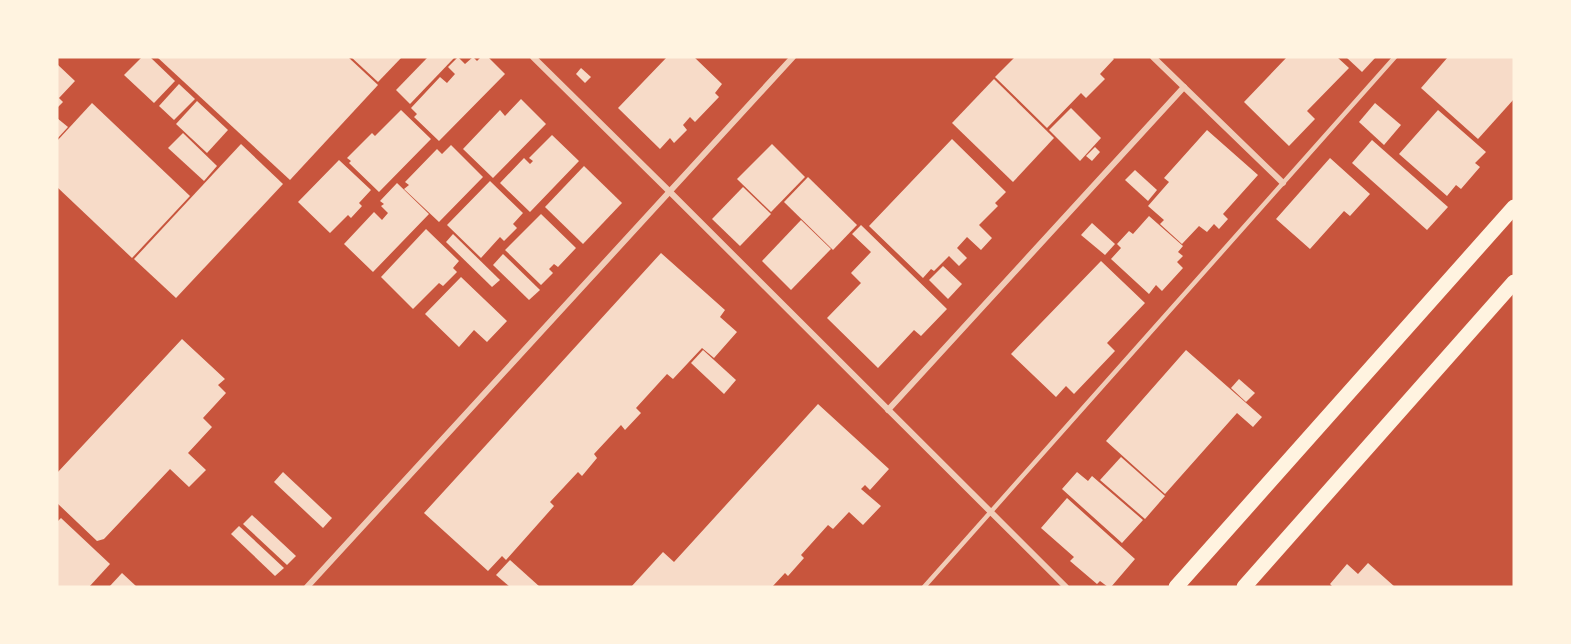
<svg xmlns="http://www.w3.org/2000/svg" width="1571" height="644" font-family="Karla,sans-serif">
<rect width="100%" height="100%" fill="#c8553d"/>
<g fill="#f7dbc8">
<path d="M142 57H150L175 81 154 103 124 75Z"/>
<path d="M157 57H348L378 85 290 180Z"/>
<path d="M351 57H402L378 82Z"/>
<path d="M428 57H455L410 104 396 90Z"/>
<path d="M458 57 465 64 473 57 477 61 481 57H488L505 74 439 141 414 117 417 114 411 108 440 77 447 83 455 74 448 67Z"/>
<path d="M667 57H694L722 84 715 93 719 97 695 122 690 117 683 125 687 130 674 143 670 138 660 149 618 108Z"/>
<path d="M1015 57H1112L1114 59 1100 74 1105 79 1086 98 1081 93 1047 128 995 77Z"/>
<path d="M1287 57H1337L1349 68 1307 111 1315 119 1289 146 1244 102Z"/>
<path d="M1346 57H1376L1362 72Z"/>
<path d="M1448 57H1514V99L1478 139 1421 88Z"/>
<path d="M57 64 75 81 59 98 63 102 57 108Z"/>
<path d="M581 68 591 77 585 83 576 74Z"/>
<path d="M994 79 1054 138 1013 182 952 123Z"/>
<path d="M179 84 195 99 174 120 159 106Z"/>
<path d="M521 99 546 124 493 178 463 149 500 110 505 116Z"/>
<path d="M197 101 228 130 207 153 176 124Z"/>
<path d="M92 103 190 196 132 258 57 187V141Z"/>
<path d="M1375 103 1401 125 1384 145 1359 122Z"/>
<path d="M1071 108 1101 138 1080 161 1049 130Z"/>
<path d="M401 110 431 139 379 192 349 163 351 161 347 158 372 133 375 136Z"/>
<path d="M1438 110 1486 152 1475 163 1480 167 1461 189 1456 185 1447 196 1399 154Z"/>
<path d="M57 118 68 127 57 139Z"/>
<path d="M1207 130 1258 175 1223 214 1228 219 1219 229 1214 224 1207 232 1199 226 1182 244 1160 224 1164 220 1148 206 1169 182 1164 178Z"/>
<path d="M183 133 217 166 204 181 168 148Z"/>
<path d="M552 135 579 161 530 212 500 183 524 158 530 164 533 161 529 158Z"/>
<path d="M952 139 1006 192 995 203 998 206 979 225 992 238 981 250 967 237 957 248 967 258 959 266 949 256 934 271 931 269 923 278 869 226Z"/>
<path d="M1372 140 1448 207 1427 230 1352 163Z"/>
<path d="M241 144 283 184 176 298 134 259Z"/>
<path d="M772 144 805 177 771 212 737 179Z"/>
<path d="M451 145 483 177 439 222 404 189 409 185 405 182 437 149 442 154Z"/>
<path d="M1095 147 1100 152 1092 161 1086 156Z"/>
<path d="M1330 158 1370 194 1350 216 1344 211 1310 249 1276 219Z"/>
<path d="M339 160 371 190 359 203 362 206 351 218 348 215 330 233 298 202Z"/>
<path d="M584 166 622 203 583 244 545 207Z"/>
<path d="M1135 170 1157 190 1148 201 1125 180Z"/>
<path d="M808 177 857 225 833 250 784 202Z"/>
<path d="M490 181 523 213 513 224 517 228 504 241 500 237 481 258 447 225Z"/>
<path d="M397 183 429 214 373 272 344 244 374 212 382 220 388 213 381 206 384 204 380 201Z"/>
<path d="M743 187 771 214 740 246 712 219Z"/>
<path d="M541 214 576 248 558 267 554 264 549 269 553 273 541 285 505 250Z"/>
<path d="M1149 216 1183 246 1178 252 1183 256 1177 262 1183 268 1162 291 1156 285 1149 294 1111 259 1121 248 1117 244 1129 231 1133 234Z"/>
<path d="M801 220 831 249 791 290 762 261Z"/>
<path d="M1092 223 1115 244 1105 255 1081 235Z"/>
<path d="M861 225 947 309 921 336 914 330 878 368 827 318 861 283 851 273 871 252 852 234Z"/>
<path d="M426 229 459 261 453 268 457 272 443 286 439 283 413 309 381 277Z"/>
<path d="M453 234 500 280 492 287 446 242Z"/>
<path d="M661 253 725 310 720 317 737 332 714 358 702 348 673 379 667 374 636 408 641 413 625 430 621 425 594 454 597 458 582 476 578 472 550 502 554 506 506 560 502 556 488 571 424 513Z"/>
<path d="M503 254 540 290 529 300 493 265Z"/>
<path d="M1101 261 1145 303 1107 343 1115 351 1074 394 1066 386 1056 397 1011 354Z"/>
<path d="M943 266 962 284 948 299 929 280Z"/>
<path d="M461 277 507 321 487 342 474 330 459 347 425 314Z"/>
<path d="M182 339 225 379 218 385 226 393 203 418 212 427 188 453 206 470 189 487 170 469 104 539 97 541 57 503V473Z"/>
<path d="M703 350 736 380 724 394 691 363Z"/>
<path d="M1186 350 1262 417 1253 427 1237 413 1165 494 1106 441Z"/>
<path d="M1239 379 1255 393 1246 402 1231 388Z"/>
<path d="M818 404 889 469 870 490 865 485 861 489 881 506 863 525 849 512 833 529 828 525 801 555 804 558 788 576 785 573 772 587H631L663 552 674 562Z"/>
<path d="M1121 457 1165 496 1145 519 1100 480Z"/>
<path d="M283 472 332 518 323 528 274 482Z"/>
<path d="M1077 472 1088 481 1092 476 1143 520 1122 543 1062 489Z"/>
<path d="M1067 498 1135 559 1111 587H1108L1100 581 1097 584 1070 561 1074 557 1041 528Z"/>
<path d="M252 515 296 556 287 565 243 524Z"/>
<path d="M61 518 110 564 89 587H57V522Z"/>
<path d="M239 526 284 568 275 576 231 534Z"/>
<path d="M510 560 540 587H510L496 575Z"/>
<path d="M1368 563 1395 587H1333L1330 584 1347 564 1358 574Z"/>
<path d="M122 573 137 587H109Z"/>
</g>
<g fill="none" stroke-linecap="round" stroke-linejoin="round">
<path stroke="#f1ccb7" stroke-width="4.5" d="M924 587 1395 57"/>
<g stroke="#f1ccb7" stroke-width="6">
<path d="M533 57 670 192 1066 587"/>
<path d="M1153 57 1283 183"/>
<path d="M888 410 1184 87"/>
<path d="M307 587 793 57"/>
</g>
<g stroke="#fff3e0" stroke-width="15">
<path d="M1176 587 1514 207"/>
<path d="M1244 587 1514 282"/>
</g>
</g>
<rect width="1571" height="644" fill="none" stroke="#fff3e0" stroke-width="117"/>
</svg>
